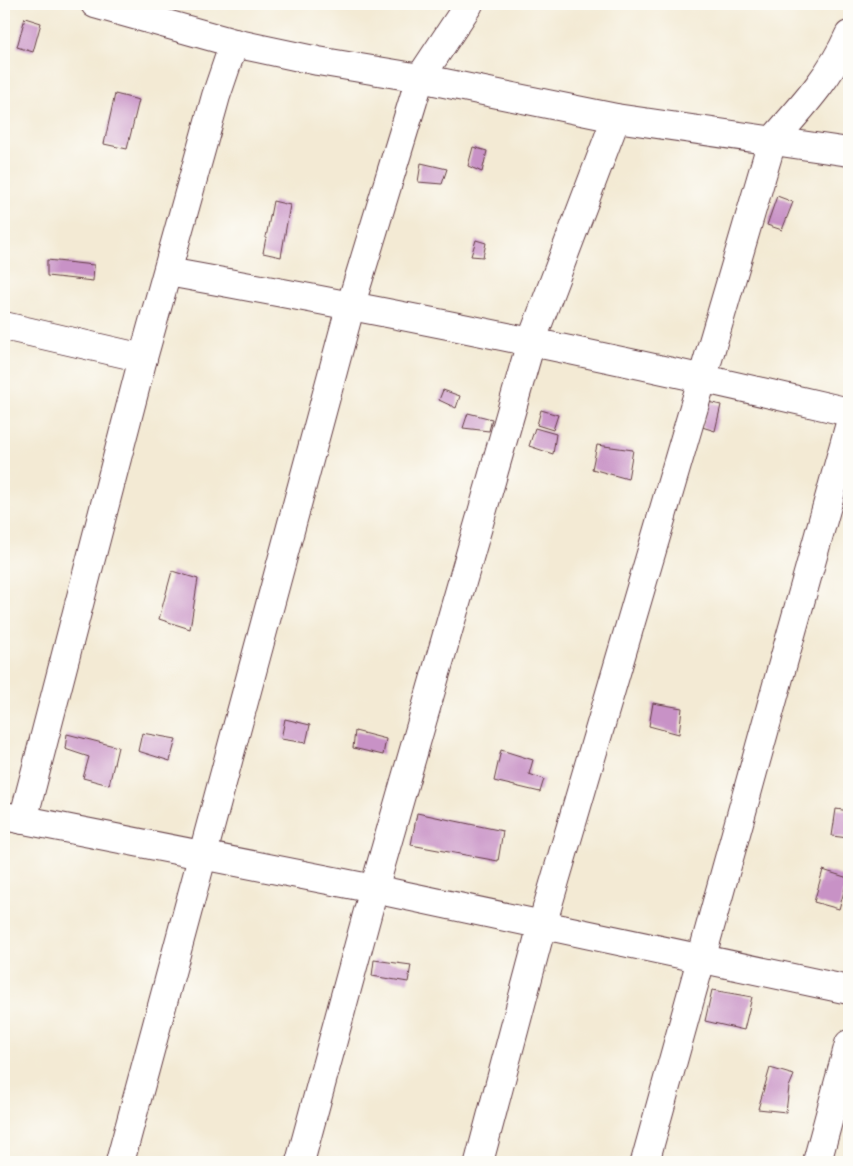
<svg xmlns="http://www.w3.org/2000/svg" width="853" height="1166" font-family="'Gentium Book Plus',serif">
<rect width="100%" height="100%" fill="#fdfcf7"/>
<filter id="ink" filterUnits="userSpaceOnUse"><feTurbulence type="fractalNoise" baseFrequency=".02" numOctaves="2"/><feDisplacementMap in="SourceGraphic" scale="10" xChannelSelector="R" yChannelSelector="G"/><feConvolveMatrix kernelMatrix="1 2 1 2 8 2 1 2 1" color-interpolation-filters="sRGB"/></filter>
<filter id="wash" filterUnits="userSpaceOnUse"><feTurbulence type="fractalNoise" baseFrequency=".0096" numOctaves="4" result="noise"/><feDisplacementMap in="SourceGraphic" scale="20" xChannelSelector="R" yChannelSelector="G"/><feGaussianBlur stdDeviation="1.12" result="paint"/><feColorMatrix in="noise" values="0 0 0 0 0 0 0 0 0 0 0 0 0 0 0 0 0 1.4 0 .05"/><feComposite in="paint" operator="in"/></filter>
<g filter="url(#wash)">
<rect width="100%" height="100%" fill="#f3ead4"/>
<g id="blocks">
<g fill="#c892c6">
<path d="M25 18 41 23 33 52 17 47Z"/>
<path d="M115 94 139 100 127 149 104 144Z"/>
<path d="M473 147 487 151 482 172 468 166Z"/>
<path d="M421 163 447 169 442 184 418 182Z"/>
<path d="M777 196 793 202 782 230 767 225Z"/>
<path d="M273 201 290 205 281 257 263 253Z"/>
<path d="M476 240 486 243 483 257 471 256Z"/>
<path d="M47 260 94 265 93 281 47 276Z"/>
<path d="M443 390 460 396 456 408 439 400Z"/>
<path d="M708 402 721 405 715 431 702 427Z"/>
<path d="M541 410 558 415 553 430 537 425Z"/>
<path d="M468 413 492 419 489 431 463 428Z"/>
<path d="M535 428 556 434 553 454 529 446Z"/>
<path d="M597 445 633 450 628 479 592 469Z"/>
<path d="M172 571 198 579 190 629 159 619Z"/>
<path d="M653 703 682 708 679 734 649 726Z"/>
<path d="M285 719 310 725 306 743 281 739Z"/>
<path d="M355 731 386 739 383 755 353 748Z"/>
<path d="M142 733 176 739 170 761 138 751Z"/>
<path d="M67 734 118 747 109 785 83 778 89 757 65 749Z"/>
<path d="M501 750 533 760 529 774 544 779 540 792 494 781Z"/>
<path d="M836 809 849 811 848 838 832 836Z"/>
<path d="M417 813 503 831 498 861 411 845Z"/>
<path d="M823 870 848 878 839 909 814 902Z"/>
<path d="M374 960 411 965 408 982 372 976Z"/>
<path d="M712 990 752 997 744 1030 705 1021Z"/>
<path d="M770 1068 794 1075 789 1087 786 1112 758 1109Z"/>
</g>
</g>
</g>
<g filter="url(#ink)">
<use href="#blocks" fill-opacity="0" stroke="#633d44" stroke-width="1"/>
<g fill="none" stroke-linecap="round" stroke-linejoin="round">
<g stroke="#633d44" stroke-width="30">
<g id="minor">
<path d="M95 4 234 43 318 61 420 78 616 118 849 152"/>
<path d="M168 272C396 313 623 359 849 412"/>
<path d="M4 326 143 358"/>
<path d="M4 816 374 889 849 990"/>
<path d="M23 820 143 358 216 96 234 43"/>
<path d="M120 1162 351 304 420 78 469 4"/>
<path d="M300 1162 374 889 531 342 616 118"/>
<path d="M479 1162 542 925 772 141C802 107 831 76 849 35"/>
<path d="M645 1162C711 917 781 672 849 427"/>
<path d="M817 1162 849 1044"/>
</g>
</g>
<use href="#minor" stroke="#fff" stroke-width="28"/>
</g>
</g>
<rect width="853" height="1166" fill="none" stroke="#fdfcf7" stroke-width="20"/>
</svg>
